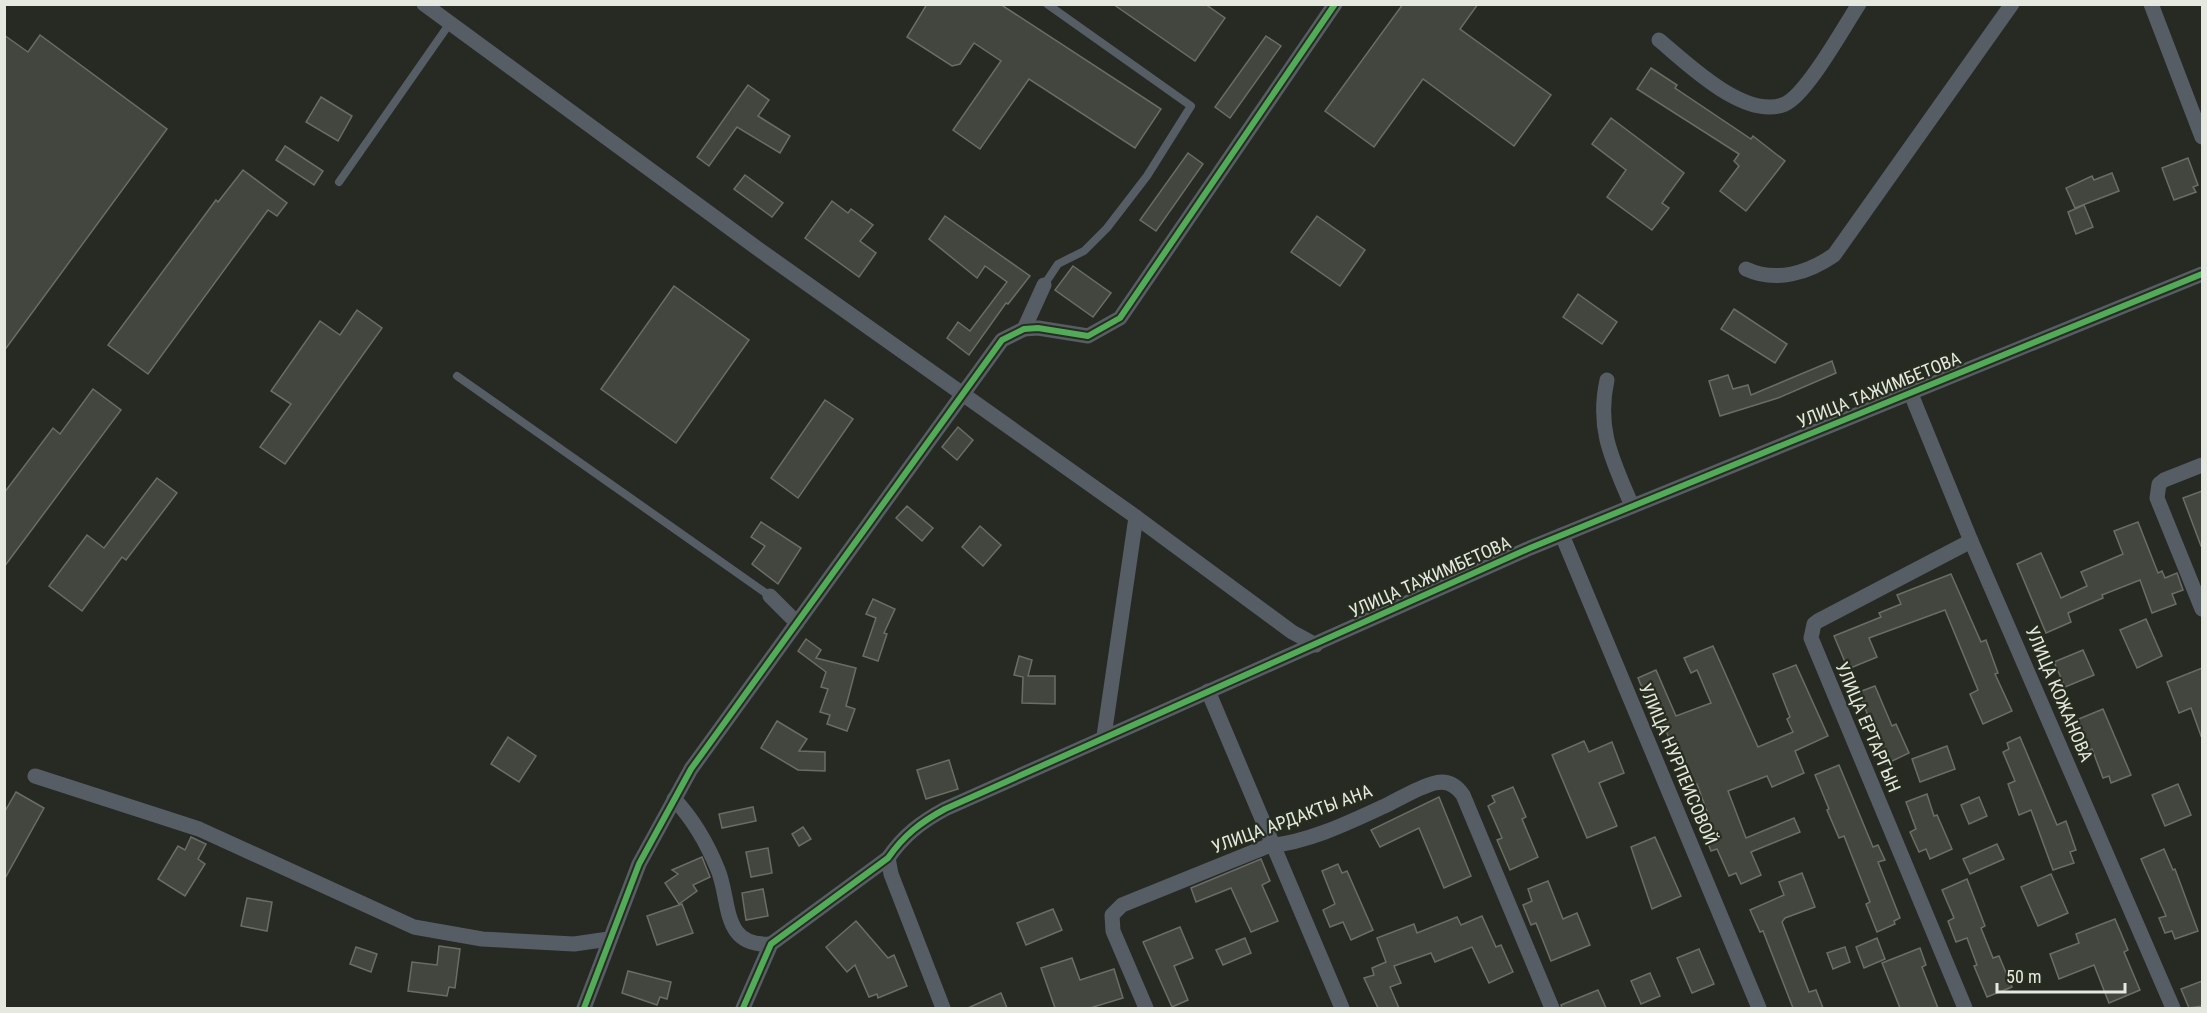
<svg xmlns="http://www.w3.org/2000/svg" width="2207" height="1013" font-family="'Roboto Condensed',sans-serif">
<rect width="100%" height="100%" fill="#262a22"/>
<g fill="#43463f" stroke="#6a6d66" stroke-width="1.5">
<path d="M927 4H1000L1161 109 1135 148 1029 79 980 149 953 130 1001 61 974 43 960 64 952 66 907 37Z"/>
<path d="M1113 4H1205L1225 18 1195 61Z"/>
<path d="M1403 4H1478L1460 29 1551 95 1514 146 1423 79 1374 147 1325 111Z"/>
<path d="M4 35 28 52 40 35 167 129 4 351Z"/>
<path d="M1266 36 1281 46 1230 118 1215 107Z"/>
<path d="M1651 68 1677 85 1675 88 1751 139 1753 136 1785 161 1746 211 1720 191 1739 166 1734 161 1739 154 1637 89Z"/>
<path d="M748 85 769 100 758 116 790 136 780 153 737 127 709 166 697 157Z"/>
<path d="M321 97 352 116 338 141 306 122Z"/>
<path d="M1611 118 1684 173 1662 203 1669 208 1652 230 1607 197 1626 170 1592 144Z"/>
<path d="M285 146 323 171 314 185 276 160Z"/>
<path d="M1188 153 1203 164 1156 231 1140 220Z"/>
<path d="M2188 158 2198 185 2193 187 2196 192 2174 200 2162 168Z"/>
<path d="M243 170 287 203 277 216 268 210 148 374 108 345 216 200 218 202Z"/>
<path d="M2112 173 2119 191 2075 208 2066 188 2092 176 2094 180Z"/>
<path d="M745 175 783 203 772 217 734 189Z"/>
<path d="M832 201 848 213 851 209 873 225 860 241 876 253 859 277 805 238Z"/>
<path d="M2084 205 2093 227 2076 234 2068 212Z"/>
<path d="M945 216 1030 276 1008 304 1006 303 969 355 947 338 958 322 970 331 1007 282 985 266 977 278 929 239Z"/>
<path d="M1317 216 1365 250 1340 286 1291 252Z"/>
<path d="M1073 266 1111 293 1093 317 1055 290Z"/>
<path d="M674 286 749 340 676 443 601 389Z"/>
<path d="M1578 294 1617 322 1602 344 1563 317Z"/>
<path d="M1734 309 1787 344 1775 363 1721 329Z"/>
<path d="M357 310 382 328 285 464 260 447 291 404 271 391 320 321 340 335Z"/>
<path d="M1832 361 1836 373 1778 398 1720 416 1709 381 1728 375 1733 389 1748 385 1751 395Z"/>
<path d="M93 389 121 410 4 567V493L53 428 60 434Z"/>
<path d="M825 400 853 419 798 498 771 478Z"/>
<path d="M958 427 973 440 957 460 942 447Z"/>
<path d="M157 478 177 493 126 560 122 557 82 611 49 586 87 535 104 548Z"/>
<path d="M2202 491V546H2201L2183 498Z"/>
<path d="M907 506 933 528 922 541 896 518Z"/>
<path d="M761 522 801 548 778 584 752 564 765 546 751 537Z"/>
<path d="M2138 522 2158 573 2162 571 2165 578 2177 573 2183 590 2172 594 2176 604 2152 613 2140 580 2102 595 2103 598 2068 613 2071 622 2046 633 2017 564 2041 553 2061 598 2087 586 2081 572 2123 554 2114 531Z"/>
<path d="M980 526 1001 545 983 566 962 547Z"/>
<path d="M1951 574 1981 642 1986 640 1998 673 1995 674 2012 711 1983 724 1970 694 1978 690 1945 610 1869 638 1877 657 1848 669 1834 636 1881 617 1879 613 1901 604 1897 595Z"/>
<path d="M873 599 895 609 884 633 887 634 878 661 863 656 876 618 866 614Z"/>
<path d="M2146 619 2162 656 2137 668 2120 630Z"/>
<path d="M806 639 821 650 816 658 856 668 846 706 855 709 847 731 827 724 830 715 820 712 828 689 821 687 826 672 798 651Z"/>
<path d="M1713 646 1758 747 1793 732 1787 719 1790 717 1773 674 1796 665 1828 736 1795 751 1804 773 1772 787 1767 776 1728 791 1746 838 1794 818 1800 832 1751 852 1761 875 1741 884 1736 873 1729 876 1717 849 1711 851 1698 818 1708 814 1697 784 1688 788 1655 702 1649 705 1638 678 1656 670 1676 716 1711 703 1697 670 1691 673 1684 658Z"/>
<path d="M2083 650 2094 675 2065 687 2054 662Z"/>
<path d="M1019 656 1032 660 1028 676H1055V704L1022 703 1023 677 1014 675Z"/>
<path d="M2202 668V735L2201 736 2191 708 2179 713 2167 682Z"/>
<path d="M1875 686 1892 726 1896 724 1909 753 1886 764 1859 692Z"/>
<path d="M2103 709 2131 775 2111 783 2109 776 2103 778 2092 749 2088 751 2074 721Z"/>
<path d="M777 721 807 739 799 751 825 752V771L798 770 761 748Z"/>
<path d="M508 737 536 756 519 782 491 764Z"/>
<path d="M2020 737 2057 825 2066 821 2076 850 2070 852 2074 863 2053 870 2031 810 2019 815 2008 784 2015 781 2003 752 2009 749 2007 743Z"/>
<path d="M1584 741 1589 752 1612 742 1624 773 1599 783 1617 826 1587 838 1552 755Z"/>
<path d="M1947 746 1955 769 1920 782 1912 759Z"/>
<path d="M949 760 958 789 926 799 917 770Z"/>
<path d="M1839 765 1873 847 1878 845 1885 860 1878 862 1900 918 1894 921 1895 924 1877 932 1866 904 1870 902 1844 836 1839 838 1827 810 1829 809 1815 775Z"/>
<path d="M2178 784 2191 815 2165 826 2152 795Z"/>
<path d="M1513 787 1526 817 1522 819 1538 857 1510 870 1497 840 1502 838 1488 806 1495 802 1492 796Z"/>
<path d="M16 792 44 808 4 880V813Z"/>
<path d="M1927 794 1934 816 1937 815 1952 849 1930 859 1926 849 1919 852 1910 832 1916 829 1906 802Z"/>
<path d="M1439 797 1471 876 1444 888 1419 828 1380 847 1371 830Z"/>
<path d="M1979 797 1987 816 1969 824 1961 805Z"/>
<path d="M753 807 756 821 722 828 719 814Z"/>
<path d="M803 827 811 839 799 846 792 834Z"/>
<path d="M191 837 206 844 198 859 205 864 185 896 158 879 178 846 185 850Z"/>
<path d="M1655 837 1681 896 1652 909 1631 847Z"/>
<path d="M1997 844 2004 859 1970 874 1963 859Z"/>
<path d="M768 848 772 873 751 877 746 852Z"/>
<path d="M2164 849 2173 870 2175 869 2198 931 2175 939 2172 931 2165 933 2159 918 2166 916 2141 859Z"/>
<path d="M702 857 710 877 693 885 697 891 679 904 665 883 678 874 672 870Z"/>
<path d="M1261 859 1270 881 1262 885 1278 921 1251 932 1231 888 1196 902 1191 888Z"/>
<path d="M1338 864 1342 873 1347 871 1373 930 1351 940 1343 922 1330 927 1323 910 1335 904 1322 871Z"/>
<path d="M1802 873 1815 907 1785 918 1782 922 1809 992 1816 990 1823 1008H1793L1763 931 1760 932 1750 910 1784 895 1779 882Z"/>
<path d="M2051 874 2068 913 2038 926 2021 887Z"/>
<path d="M1967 879 1985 926 1981 928 1993 958 1999 956 2012 987 1987 997 1974 966 1977 965 1967 938 1956 942 1948 921 1954 918 1942 890Z"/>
<path d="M1548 881 1563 919 1577 913 1590 945 1551 961 1536 923 1531 925 1523 905 1532 901 1528 889Z"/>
<path d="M763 889 768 916 746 920 742 893Z"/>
<path d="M247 898 272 902 267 931 241 926Z"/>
<path d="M682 904 693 933 657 945 647 916Z"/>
<path d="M1053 909 1062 930 1026 945 1017 923Z"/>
<path d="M1482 916 1496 947 1501 945 1513 972 1489 983 1472 947 1435 962 1431 953 1394 966 1401 983 1390 987 1399 1008H1378L1364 978 1374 975 1372 968 1386 962 1377 938 1414 924 1417 933 1457 917 1461 925Z"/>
<path d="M2115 919 2128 950 2124 952 2140 990 2109 1003 2094 965 2059 979 2050 954 2079 943 2076 934Z"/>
<path d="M856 921 888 958 894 955 907 986 878 998 877 994 869 997 855 965 847 972 826 947Z"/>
<path d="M1180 927 1193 958 1174 966 1188 1000 1172 1007 1143 942Z"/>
<path d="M1245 938 1251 953 1223 965 1216 950Z"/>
<path d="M1877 938 1885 959 1864 968 1856 947Z"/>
<path d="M439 946 460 949 455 988 449 987 447 996 408 991 412 962 437 965Z"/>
<path d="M356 947 377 954 371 972 350 964Z"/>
<path d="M1845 947 1850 962 1833 969 1827 953Z"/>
<path d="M1920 948 1926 965 1922 967 1938 1008H1900L1882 963Z"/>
<path d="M1699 949 1714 984 1692 993 1677 958Z"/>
<path d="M1072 958 1080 980 1114 969 1123 998 1090 1008H1055L1041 968Z"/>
<path d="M628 971 671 982 667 999 660 997 657 1005 622 993Z"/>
<path d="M1650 973 1660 996 1641 1004 1631 981Z"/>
<path d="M2202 981V1006L2189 1008 2181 989Z"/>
<path d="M1598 990 1606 1008H1562L1561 1005Z"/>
<path d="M1001 993 1007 1008H968Z"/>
</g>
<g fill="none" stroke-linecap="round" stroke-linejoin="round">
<g stroke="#565d65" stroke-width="8">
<path d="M339 182 450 23"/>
<path d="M1044 285 1058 264 1084 251 1107 228 1147 176 1191 106 1047 4"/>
<path d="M457 376 770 596"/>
</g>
<g stroke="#565d65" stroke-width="15">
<path d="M424 4 761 251 1136 517 1292 632 1316 645"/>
<path d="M2151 4 2202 137"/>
<path d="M1659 40C1687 63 1745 121 1785 104 1807 94 1844 27 1859 4"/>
<path d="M1746 269C1776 283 1808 273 1834 255L2012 4"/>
<path d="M1024 329 1044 285"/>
<path d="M1607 380C1596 430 1613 461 1632 506"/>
<path d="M1911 394 1971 541 2173 1008"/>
<path d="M2202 465 2164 480 2159 484 2157 498 2202 609"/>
<path d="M1562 535 1759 1008"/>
<path d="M770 596 797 623"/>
<path d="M1208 691 1342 1008"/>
<path d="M1104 736 1136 517"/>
<path d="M35 776 199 829 414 927 482 939 574 944 609 939"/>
<path d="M674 799C694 820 707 843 718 870 731 902 721 947 771 944"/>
<path d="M888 858 891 874 943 1008"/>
<path d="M584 1008 639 864 691 769 1002 340 1024 329 1038 328 1088 336 1120 318 1335 4"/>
<path d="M743 1008 771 944 888 858C904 835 921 822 945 809L1530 548 2202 274"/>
<path d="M1146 1008 1113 931 1112 915 1122 905 1268 846C1310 842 1350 822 1389 804 1403 797 1419 787 1435 783 1447 780 1456 785 1463 795L1552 1008"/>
<path d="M1965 1008 1811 638 1814 624 1818 621 1971 541"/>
</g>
<g stroke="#272d1f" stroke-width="10">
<g id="cycleway">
<path d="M584 1008 639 864 691 769 1002 340 1024 329 1038 328 1088 336 1120 318 1335 4"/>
<path d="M743 1008 771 944 888 858C904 835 921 822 945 809L1530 548 2202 274"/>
</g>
</g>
<use href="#cycleway" stroke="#51ab58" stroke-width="6"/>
</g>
<g text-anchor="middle" stroke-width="4.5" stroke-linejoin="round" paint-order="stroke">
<g font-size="18" fill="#e4e8df" stroke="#272d1f">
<text transform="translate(1879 390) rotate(-22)" y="6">УЛИЦА ТАЖИМБЕТОВА</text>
<text transform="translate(1430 577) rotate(-24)" y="6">УЛИЦА ТАЖИМБЕТОВА</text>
<text transform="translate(2059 694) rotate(67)" y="6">УЛИЦА КОЖАНОВА</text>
<text transform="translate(1868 727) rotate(67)" y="6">УЛИЦА ЕРТАРГЫН</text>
<text transform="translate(1678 764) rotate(67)" y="6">УЛИЦА НУРПЕИСОВОЙ</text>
<text transform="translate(1292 819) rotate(-20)" y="6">УЛИЦА АРДАКТЫ АНА</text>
</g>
</g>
<rect width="2207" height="1013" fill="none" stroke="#e4e8df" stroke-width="12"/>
<path d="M1997 983v9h128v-9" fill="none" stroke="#e4e8df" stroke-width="3"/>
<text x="2006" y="983" font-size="18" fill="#e4e8df" stroke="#272d1f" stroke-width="4.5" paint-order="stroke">50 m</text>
</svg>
